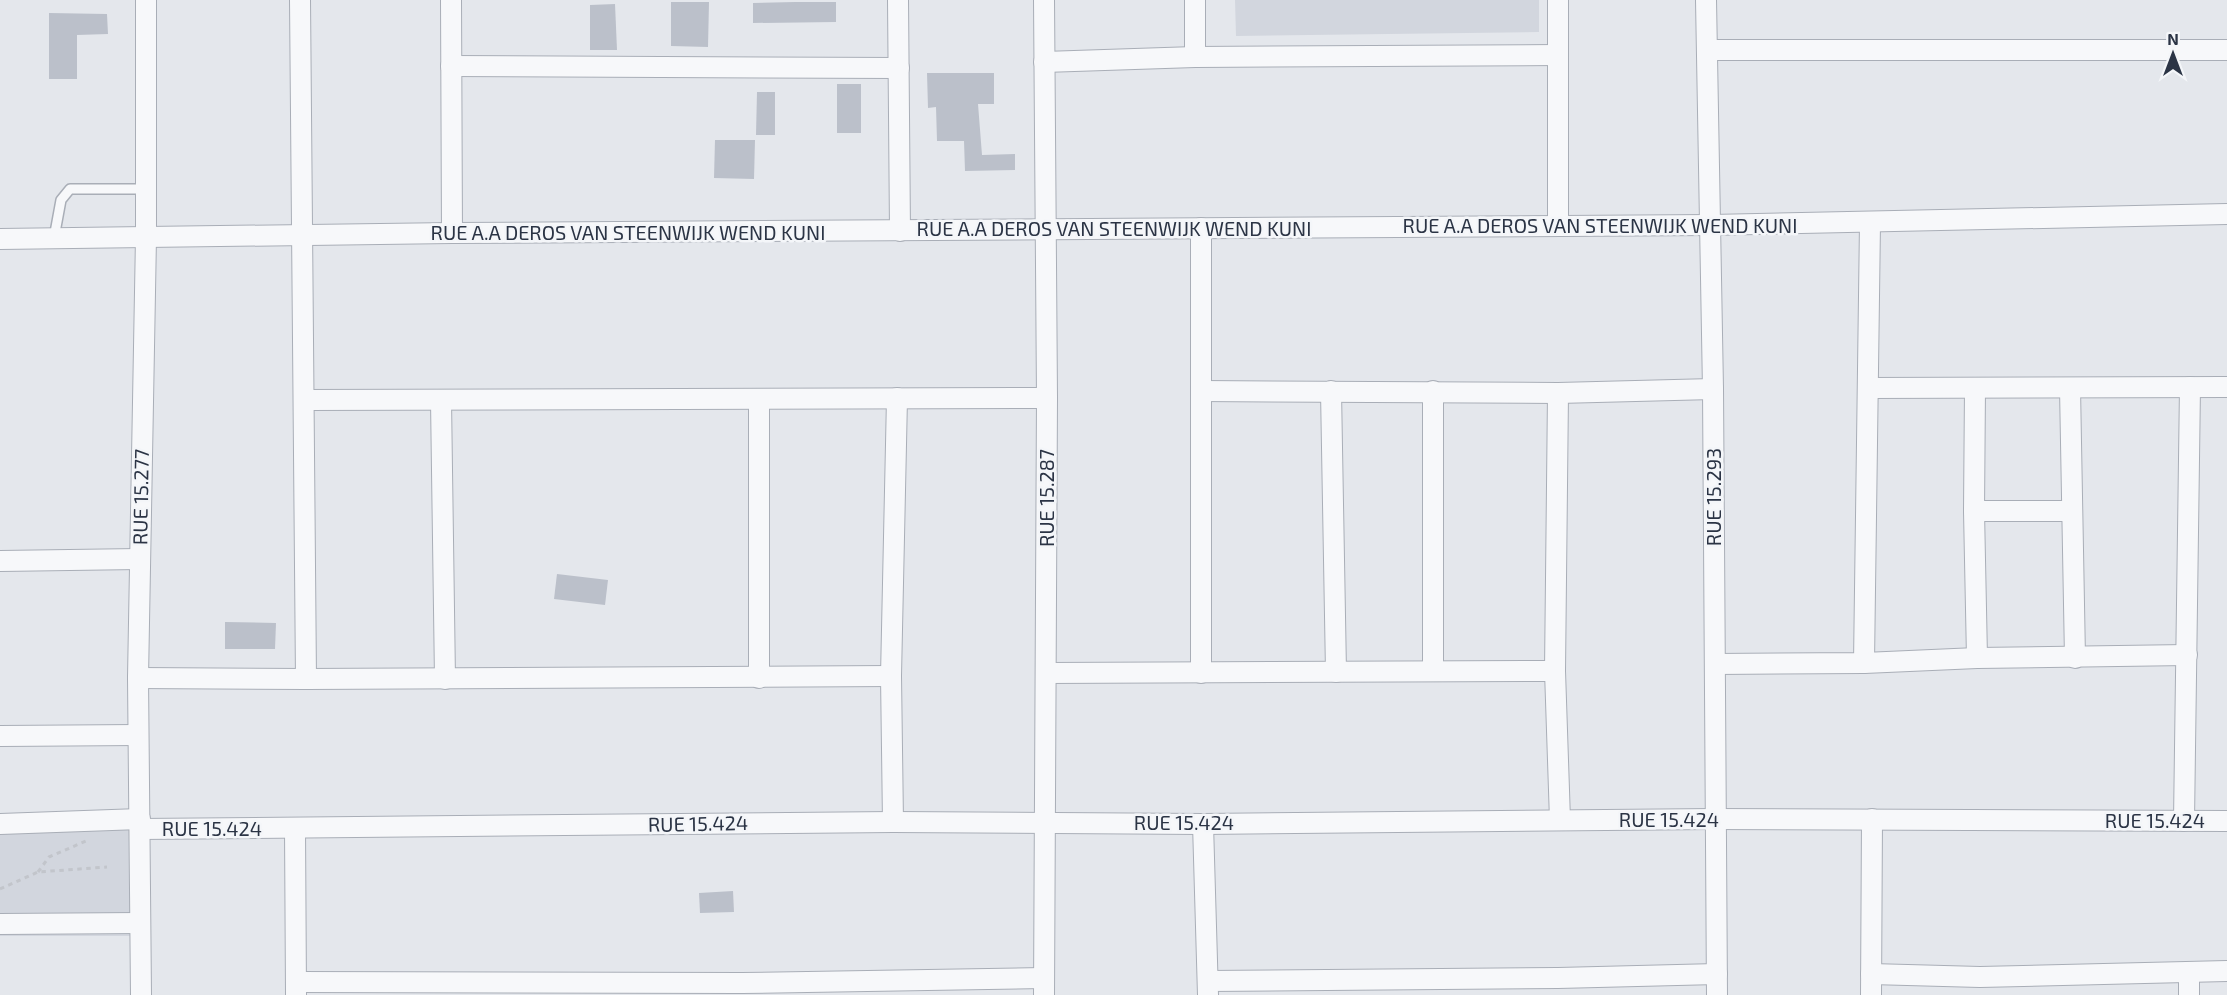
<svg xmlns="http://www.w3.org/2000/svg" width="2227" height="995" font-family="'Exo 2',sans-serif">
<rect width="100%" height="100%" fill="#e4e7ec"/>
<g fill="#d2d6de">
<path d="M1235 0H1539V32L1236 36Z"/>
<path d="M130 829 131 936H0V831Z"/>
</g>
<g fill="#bbc0ca">
<path d="M671 2H709L708 47 671 46Z"/>
<path d="M795 2H836V22L753 23V3Z"/>
<path d="M615 4 617 50H590V5Z"/>
<path d="M49 13 107 14 108 34 77 35V79H49Z"/>
<path d="M927 73H994V104H978L982 155 1015 154V170L965 171 964 141H937L936 107 928 108Z"/>
<rect x="837" y="84" width="24" height="49"/>
<path d="M757 92H775V135H756Z"/>
<path d="M715 140H755L754 179 714 178Z"/>
<path d="M557 574 608 580 605 605 554 599Z"/>
<path d="M225 622 276 623 275 649H225Z"/>
<path d="M733 891 734 912 700 913 699 893Z"/>
</g>
<g fill="none" stroke-linecap="round" stroke-linejoin="round">
<g stroke="#a9aeb7" stroke-width="12">
<path id="service" d="M54 238 61 200 70 189H146"/>
</g>
<g stroke="#a9aeb7" stroke-width="22">
<g id="minor">
<path d="M300 0 306 679"/>
<path d="M451 0 452 233"/>
<path d="M898 0 900 231"/>
<path d="M1195 0V57"/>
<path d="M1558 0V226"/>
<path d="M1706 0 1713 389 1717 995"/>
<path d="M1708 50H2227"/>
<path d="M1044 62 1195 57 1558 55"/>
<path d="M451 66 899 68"/>
<path d="M1201 228V673"/>
<path d="M0 239 452 233 1711 225 2227 214"/>
<path d="M1868 388 2227 387"/>
<path d="M2070 388 2075 658"/>
<path d="M1975 389 1974 511 1977 658"/>
<path d="M1201 391 1558 393 1713 389"/>
<path d="M1331 391 1336 672"/>
<path d="M1433 391V670"/>
<path d="M1558 393 1555 671 1560 820"/>
<path d="M759 399V678"/>
<path d="M304 400 1047 398"/>
<path d="M441 400 445 679"/>
<path d="M1974 511H2072"/>
<path d="M0 561 139 559"/>
<path d="M1864 663 1870 223"/>
<path d="M1715 664 1864 663 1977 658 2187 655"/>
<path d="M1047 673 1555 671"/>
<path d="M138 678 306 679 891 676"/>
<path d="M0 736 138 735"/>
<path d="M2184 821 2190 387"/>
<path d="M893 822 891 676 897 398"/>
<path d="M0 824 140 819"/>
<path d="M1203 824 1208 995"/>
<path d="M140 829 893 822 1203 824 1714 819 2227 821"/>
<path d="M295 829 296 994"/>
<path d="M0 924 140 923"/>
<path d="M1871 974 1980 977 2227 971"/>
<path d="M1208 981 1558 978 1717 974"/>
<path d="M296 982 742 983 1043 978"/>
<path d="M141 995 138 678 146 237V0"/>
<path d="M1044 995 1047 398 1044 0"/>
<path d="M1871 995 1872 819"/>
<path d="M2189 995V972"/>
</g>
</g>
<g stroke="#c2c5cb" stroke-width="3" stroke-dasharray="4.5 4.5" stroke-linecap="butt">
<path d="M38 872 49 857 86 841"/>
<path d="M0 889 38 872 107 867"/>
</g>
<use href="#service" stroke="#f7f8fa" stroke-width="9"/>
<use href="#minor" stroke="#f7f8fa" stroke-width="20"/>
</g>
<g text-anchor="middle" stroke-width="5" stroke-linejoin="round" paint-order="stroke">
<g font-size="20" fill="#2b3445" stroke="#f4f6f9">
<text x="1600" y="233">RUE A.A DEROS VAN STEENWIJK WEND KUNI</text>
<text x="1114" y="236">RUE A.A DEROS VAN STEENWIJK WEND KUNI</text>
<text x="628" y="240">RUE A.A DEROS VAN STEENWIJK WEND KUNI</text>
<text transform="translate(141 497) rotate(-89)" y="7">RUE 15.277</text>
<text transform="translate(1714 497) rotate(-90)" y="7">RUE 15.293</text>
<text transform="translate(1047 498) rotate(-90)" y="7">RUE 15.287</text>
<text x="1669" y="827">RUE 15.424</text>
<text x="2155" y="828">RUE 15.424</text>
<text x="1184" y="830">RUE 15.424</text>
<text transform="translate(698 824) rotate(-1)" y="7">RUE 15.424</text>
<text x="212" y="836">RUE 15.424</text>
</g>
</g>
<g transform="translate(2173 54)" stroke="#f4f6f9" stroke-width="4.5" paint-order="stroke">
<path d="M0-4.5L10 22L0 15L-10 22Z" fill="#2b3445"/>
<text y="-9" font-size="16" font-weight="bold" text-anchor="middle" fill="#2b3445">N</text>
</g>
</svg>
